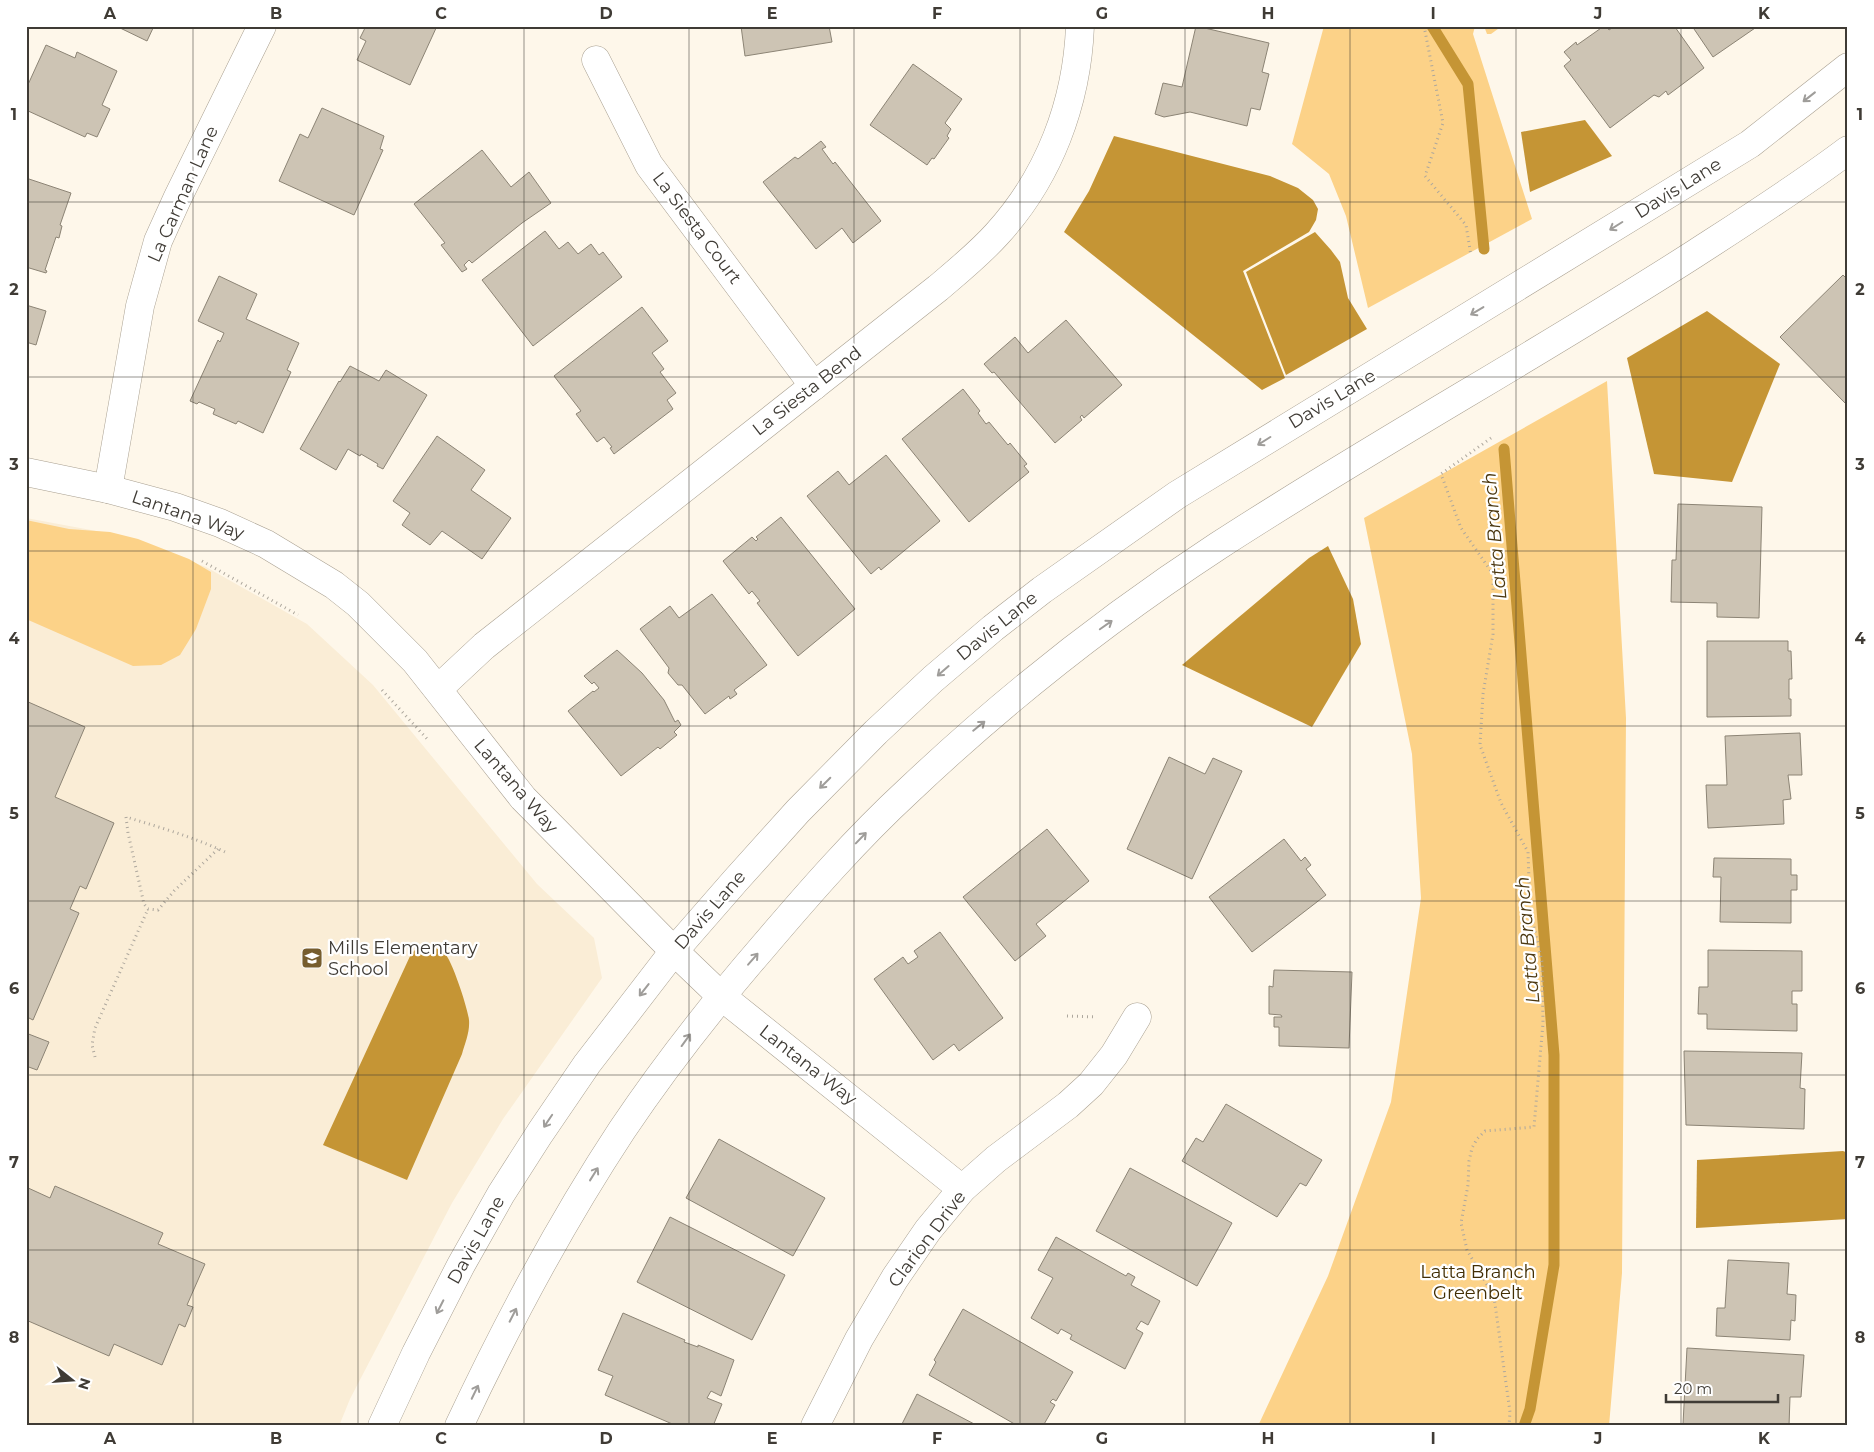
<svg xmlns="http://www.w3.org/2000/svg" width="1874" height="1452" font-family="Montserrat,sans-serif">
<rect width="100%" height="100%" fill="#fef7ea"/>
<path fill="#faedd6" d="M26 518 118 535 206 567 307 624 373 685 537 884 594 938 602 978 503 1119 452 1203 350 1399 339 1426H26Z"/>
<g fill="#fcd288">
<path d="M1324 26H1475L1473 34 1532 219 1368 308 1346 216 1329 174 1292 144Z"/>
<path d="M1484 26H1502L1491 34H1487Z"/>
<path d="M1607 381 1626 718 1622 1273 1609 1426H1258L1328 1276 1391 1102 1421 898 1412 754 1364 518Z"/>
<path d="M26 520 69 529 110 532 138 539 189 559 211 572V589L196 629 180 655 161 665 133 666 26 619Z"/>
</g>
<g fill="#c59535">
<path d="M1585 120 1612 156 1530 192 1521 132Z"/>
<path d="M1114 136 1270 176 1298 188 1313 200 1318 209 1316 220 1309 232 1243 271 1285 378 1262 390 1064 232 1089 191Z"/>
<path d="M1315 232 1331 250 1340 262 1348 298 1367 329 1286 375 1246 272Z"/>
<path d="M1707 311 1780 364 1732 482 1654 474 1627 358Z"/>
<path d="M1328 546 1353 599 1361 644 1312 727 1182 665 1309 558Z"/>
<path d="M423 946C431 946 438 948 445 954 452 960 468 1009 469 1020 470 1032 465 1043 462 1054L407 1180 323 1145 411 954 416 949Z"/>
<path d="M1843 1151 1848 1153V1219L1696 1228 1697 1160Z"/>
</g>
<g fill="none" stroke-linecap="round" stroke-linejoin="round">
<g stroke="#c59535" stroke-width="11">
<path d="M1432 26 1468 84 1484 249"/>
<path d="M1504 449 1554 1055V1265L1530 1409 1524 1426"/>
</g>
</g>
<g fill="#cdc4b4" stroke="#8c8475">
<path d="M116 26H154L147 41Z"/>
<path d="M366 26H437L410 85 357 60 366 41 360 38Z"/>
<path d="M741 26H829L832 42 745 56Z"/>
<path d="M1196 26 1269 43 1262 72 1269 74 1260 110 1251 108 1247 126 1190 112 1164 117 1155 114 1163 83 1182 87Z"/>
<path d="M1604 26H1606L1609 30 1615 26H1671L1673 29 1675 27 1704 68 1668 95 1666 91 1659 97 1654 95 1610 128 1564 66 1571 60 1564 52 1576 42 1577 45Z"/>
<path d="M1692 26H1758L1713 57Z"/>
<path d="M46 45 75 58 77 52 117 71 102 105 110 109 97 137 87 133 85 137 26 110V89Z"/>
<path d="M913 64 962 99 945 123 951 129 947 136 949 138 934 159 932 158 927 165 870 125Z"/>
<path d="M322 108 384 136 380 149 383 150 354 215 279 181 300 134 308 138Z"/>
<path d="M821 141 826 147 822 149 833 164 835 162 881 221 853 243 842 228 816 249 763 182 795 157 798 159Z"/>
<path d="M482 150 511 187 529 172 551 203 522 223 472 263 469 260 464 265 467 269 462 272 441 245 445 243 414 204Z"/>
<path d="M26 178 71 193 60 225 62 226 59 238 56 237 45 270 47 271 46 273 26 267Z"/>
<path d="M545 231 559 249 568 242 578 254 591 244 599 255 603 252 622 277 533 346 482 280Z"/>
<path d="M1843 275 1848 280V406L1780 337Z"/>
<path d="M219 276 257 294 246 319 299 343 287 370 291 372 263 433 238 421 236 424 213 414 215 409 199 402 197 404 190 401 218 340 220 342 224 333 198 321Z"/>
<path d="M26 305 46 311 36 345 26 342Z"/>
<path d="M642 307 668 341 652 353 664 369 660 372 676 393 667 400 673 409 614 454 610 448 612 447 604 437 597 442 576 414 581 411 554 376Z"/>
<path d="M1066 320 1122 385 1084 418 1082 415 1080 417 1082 420 1055 443 994 372 992 373 984 364 1015 337 1028 353Z"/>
<path d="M350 366 379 381 386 370 427 395 383 469 377 466 378 464 361 454 360 456 348 449 336 470 300 449 339 381 340 382Z"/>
<path d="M963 389 980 411 978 413 986 424 989 422 1008 445 1010 443 1027 464 1024 466 1029 472 969 522 902 439Z"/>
<path d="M437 436 485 470 471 490 511 518 482 559 442 531 430 545 402 525 410 513 393 501Z"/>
<path d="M886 455 940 521 881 570 879 567 871 574 807 496 838 471 849 485Z"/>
<path d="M1678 504 1762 507 1759 618 1717 617V603L1671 602 1672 560H1676Z"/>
<path d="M781 517 855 609 798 656 757 603 760 601 752 591 749 594 723 561 752 537 756 541 758 539 756 537Z"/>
<path d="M712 594 767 665 734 690 737 694 733 697 730 699 729 696 705 714 682 685H678L668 673 669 668 640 629 670 606 679 618Z"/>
<path d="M1707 641H1788V651H1791L1792 679H1789V699H1791V716L1707 717Z"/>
<path d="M617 650 642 673 664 700 675 722 678 720 681 725 674 732 677 735 660 749 658 747 621 776 568 711 593 691 594 692 599 688 594 682 592 684 584 676Z"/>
<path d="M26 701 85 727 55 797 114 823 86 889 80 886 70 909 79 913 33 1020 27 1017 26 1019Z"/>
<path d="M1800 733 1802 775H1788L1791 799 1783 800 1784 824 1708 828 1706 785H1727L1725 736Z"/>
<path d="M1169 757 1205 774 1213 758 1242 771 1192 879 1127 849Z"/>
<path d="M1047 829 1089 881 1036 924 1046 936 1015 961 963 897Z"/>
<path d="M1284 839 1301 861 1305 857 1311 865 1306 869 1326 895 1252 952 1209 897Z"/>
<path d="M1714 858 1791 859V875H1797V890H1791V923L1720 922 1721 877H1713Z"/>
<path d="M940 932 1003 1018 959 1051 954 1044 933 1060 874 979 903 957 908 964 918 957 914 951Z"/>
<path d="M1708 950 1802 951V991H1792V1004H1797V1031L1707 1029V1014H1698L1699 987H1708Z"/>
<path d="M1274 970 1352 972 1349 1048 1279 1046V1027H1274V1017H1282L1281 1015 1269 1014V986L1273 987Z"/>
<path d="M26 1033 49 1042 37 1070 26 1066Z"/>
<path d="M1684 1051 1802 1053 1800 1088 1805 1089 1804 1129 1686 1125Z"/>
<path d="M1226 1104 1322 1160 1306 1186 1300 1183 1277 1217 1182 1161 1196 1138 1203 1142Z"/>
<path d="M719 1139 825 1198 793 1256 686 1198Z"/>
<path d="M1130 1168 1232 1223 1197 1286 1096 1231Z"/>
<path d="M55 1186 163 1233 158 1244 205 1264 187 1305 193 1307 185 1327 179 1324 162 1365 114 1344 109 1356 26 1320V1187L50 1198Z"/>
<path d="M670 1217 785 1275 752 1340 637 1282Z"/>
<path d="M1056 1237 1126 1276 1128 1273 1135 1277 1131 1285 1160 1301 1148 1325 1141 1321 1136 1329 1143 1333 1125 1369 1070 1339 1072 1335 1061 1329 1058 1334 1031 1318 1053 1278 1038 1270Z"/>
<path d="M1728 1260 1789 1263 1787 1294 1796 1295 1795 1321 1791 1320 1790 1340 1716 1336 1717 1308H1725Z"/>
<path d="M963 1309 1073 1372 1056 1401 1053 1399 1050 1402 1055 1405 1043 1426H1018L929 1375 936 1362 934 1360Z"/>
<path d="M623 1313 685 1340 684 1342 698 1347V1345L734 1360 721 1396 711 1391 707 1398 722 1404 713 1426H677L605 1395 613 1376 598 1370Z"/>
<path d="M1687 1348 1804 1355 1801 1397H1790L1789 1426H1712L1683 1424Z"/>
<path d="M917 1394 978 1426H906L902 1424Z"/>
</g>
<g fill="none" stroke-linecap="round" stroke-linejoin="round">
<g stroke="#a9a091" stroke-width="29">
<g id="minor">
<path d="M596 60 649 165 814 386"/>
<path d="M26 472 108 489 175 507 220 523 266 544 334 585 358 604 415 661 523 798 674 951 721 996 962 1189"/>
<path d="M108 489 140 306 158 241 177 199 262 26"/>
<path d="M438 689 484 646 938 288C958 271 979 254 997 234 1049 177 1077 103 1080 26"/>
<path d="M815 1426 859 1339 895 1278 928 1230 962 1189 996 1159 1068 1105 1091 1084 1114 1055 1137 1017"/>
</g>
</g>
<g stroke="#a9a091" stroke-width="29">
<g id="tertiary">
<path d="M382 1426 416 1353 461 1265 501 1194 540 1133 587 1064 674 951 735 881 798 811 876 732 933 679 993 628 1042 590 1177 495 1750 144 1848 67"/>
<path d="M459 1426C507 1324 560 1224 622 1130 665 1066 713 1005 763 947 809 893 856 839 908 791 1003 701 1108 618 1218 546 1375 444 1539 354 1696 253 1747 220 1799 187 1848 150"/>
</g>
</g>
<g stroke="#ada79d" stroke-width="3" stroke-dasharray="1 4" stroke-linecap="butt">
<path d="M1424 26 1443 123 1425 176 1466 225 1471 256"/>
<path d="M1491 438 1441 474 1461 528 1493 574V634L1483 694 1480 745 1501 803 1528 852 1530 909 1542 962 1543 1023 1534 1127 1485 1131 1477 1139 1472 1148 1469 1161 1468 1185 1461 1223 1467 1250 1494 1297 1510 1412 1509 1426"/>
<path d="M202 561 298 615"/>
<path d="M382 690 429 741"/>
<path d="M218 849 174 891 158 910 148 909 144 904 128 833 126 817C159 827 193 837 225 852"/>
<path d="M1067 1016 1097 1017"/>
<path d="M95 1057 92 1045 95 1028 148 909"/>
</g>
<use href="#minor" stroke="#fff" stroke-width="28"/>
<use href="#tertiary" stroke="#fff" stroke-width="28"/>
</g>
<defs><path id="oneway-shaft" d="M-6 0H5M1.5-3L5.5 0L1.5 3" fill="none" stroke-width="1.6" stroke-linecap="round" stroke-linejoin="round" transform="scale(1.25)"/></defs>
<g stroke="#9f9d9a">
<use href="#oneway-shaft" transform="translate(1809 97) rotate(142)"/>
<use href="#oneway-shaft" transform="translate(1616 226) rotate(148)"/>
<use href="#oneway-shaft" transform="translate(1477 311) rotate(149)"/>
<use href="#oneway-shaft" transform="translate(1264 441) rotate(148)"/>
<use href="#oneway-shaft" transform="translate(1106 625) rotate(-35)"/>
<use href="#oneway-shaft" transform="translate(943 671) rotate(139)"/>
<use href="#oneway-shaft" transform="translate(979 726) rotate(-39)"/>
<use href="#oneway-shaft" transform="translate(825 783) rotate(135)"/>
<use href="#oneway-shaft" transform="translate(861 838) rotate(-46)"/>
<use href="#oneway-shaft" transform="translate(753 959) rotate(-49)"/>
<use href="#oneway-shaft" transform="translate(644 990) rotate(128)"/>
<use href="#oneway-shaft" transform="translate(686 1040) rotate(-54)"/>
<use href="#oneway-shaft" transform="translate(548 1121) rotate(124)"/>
<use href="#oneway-shaft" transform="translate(594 1174) rotate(-58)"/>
<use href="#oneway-shaft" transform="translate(440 1307) rotate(117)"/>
<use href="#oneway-shaft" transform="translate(513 1315) rotate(-63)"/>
<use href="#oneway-shaft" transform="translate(475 1392) rotate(-64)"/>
</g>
<path fill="none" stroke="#3f3b35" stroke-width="1" stroke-opacity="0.55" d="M193 26V1426M358 26V1426M524 26V1426M689 26V1426M854 26V1426M1020 26V1426M1185 26V1426M1350 26V1426M1516 26V1426M1681 26V1426M26 202H1848M26 377H1848M26 551H1848M26 726H1848M26 901H1848M26 1075H1848M26 1250H1848"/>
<defs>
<g id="school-square" transform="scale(1.125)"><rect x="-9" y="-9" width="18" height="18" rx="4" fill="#765d2e" stroke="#fff"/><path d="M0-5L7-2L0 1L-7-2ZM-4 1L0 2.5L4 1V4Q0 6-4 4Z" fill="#fff"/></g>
</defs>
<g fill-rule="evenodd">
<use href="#school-square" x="312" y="958"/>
</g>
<g text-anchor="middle" stroke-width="4.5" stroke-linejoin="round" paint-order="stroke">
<g font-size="18" fill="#3f3b35" stroke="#fff">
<text transform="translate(1678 188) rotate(-32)" y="6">Davis Lane</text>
<text transform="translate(183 194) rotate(-66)" y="6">La Carman Lane</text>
<text transform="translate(697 228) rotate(53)" y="6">La Siesta Court</text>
<text transform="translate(807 391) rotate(-38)" y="6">La Siesta Bend</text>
<text transform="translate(1332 399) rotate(-31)" y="6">Davis Lane</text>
<text transform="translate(188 515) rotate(19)" y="6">Lantana Way</text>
<text transform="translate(997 626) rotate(-39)" y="6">Davis Lane</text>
<text transform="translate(516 786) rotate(49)" y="6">Lantana Way</text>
<text transform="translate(710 910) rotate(-49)" y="6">Davis Lane</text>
<text transform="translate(808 1065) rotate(38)" y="6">Lantana Way</text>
<text transform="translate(927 1239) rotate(-53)" y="6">Clarion Drive</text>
<text transform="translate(476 1240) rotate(-61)" y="6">Davis Lane</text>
</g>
<g font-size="18" fill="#3f3b35" stroke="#fff" text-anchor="start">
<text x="328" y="954">Mills Elementary<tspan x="328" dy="21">School</tspan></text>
</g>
<g font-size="18" fill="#422e04" stroke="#fff">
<text x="1478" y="1278">Latta Branch<tspan x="1478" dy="21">Greenbelt</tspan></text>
</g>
<g font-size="19" font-style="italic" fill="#4c3810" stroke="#fff">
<text transform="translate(1494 536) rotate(-95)" y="7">Latta Branch</text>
<text transform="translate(1527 940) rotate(-95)" y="7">Latta Branch</text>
</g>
</g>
<rect width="1874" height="1452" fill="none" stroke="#ffffff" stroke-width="55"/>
<g transform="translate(72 1380) rotate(107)" stroke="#ffffff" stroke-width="4" paint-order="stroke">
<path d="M0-4L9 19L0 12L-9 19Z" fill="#3f3b35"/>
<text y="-8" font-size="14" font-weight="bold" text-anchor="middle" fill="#3f3b35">N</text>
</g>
<path d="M1666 1394v8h112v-8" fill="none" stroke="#3f3b35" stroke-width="2.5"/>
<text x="1674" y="1394" font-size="15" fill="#3f3b35" stroke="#ffffff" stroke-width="4" paint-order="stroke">20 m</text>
<rect x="28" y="28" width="1818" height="1396" fill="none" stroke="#3f3b35" stroke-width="2"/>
<g font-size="16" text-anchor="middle" font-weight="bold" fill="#3f3b35">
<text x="110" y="19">A</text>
<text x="276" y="19">B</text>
<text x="441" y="19">C</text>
<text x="606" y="19">D</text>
<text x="772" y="19">E</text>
<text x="937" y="19">F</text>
<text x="1102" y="19">G</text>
<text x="1268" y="19">H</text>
<text x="1433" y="19">I</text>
<text x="1598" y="19">J</text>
<text x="1764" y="19">K</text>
<text x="14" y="120">1</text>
<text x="1860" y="120">1</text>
<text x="14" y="295">2</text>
<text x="1860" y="295">2</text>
<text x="14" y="470">3</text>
<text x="1860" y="470">3</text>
<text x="14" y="644">4</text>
<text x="1860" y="644">4</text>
<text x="14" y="819">5</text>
<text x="1860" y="819">5</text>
<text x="14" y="994">6</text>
<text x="1860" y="994">6</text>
<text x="14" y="1168">7</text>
<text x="1860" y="1168">7</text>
<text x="14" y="1343">8</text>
<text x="1860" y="1343">8</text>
<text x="110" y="1444">A</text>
<text x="276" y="1444">B</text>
<text x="441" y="1444">C</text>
<text x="606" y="1444">D</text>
<text x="772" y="1444">E</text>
<text x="937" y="1444">F</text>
<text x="1102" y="1444">G</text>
<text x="1268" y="1444">H</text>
<text x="1433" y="1444">I</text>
<text x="1598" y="1444">J</text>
<text x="1764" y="1444">K</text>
</g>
</svg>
